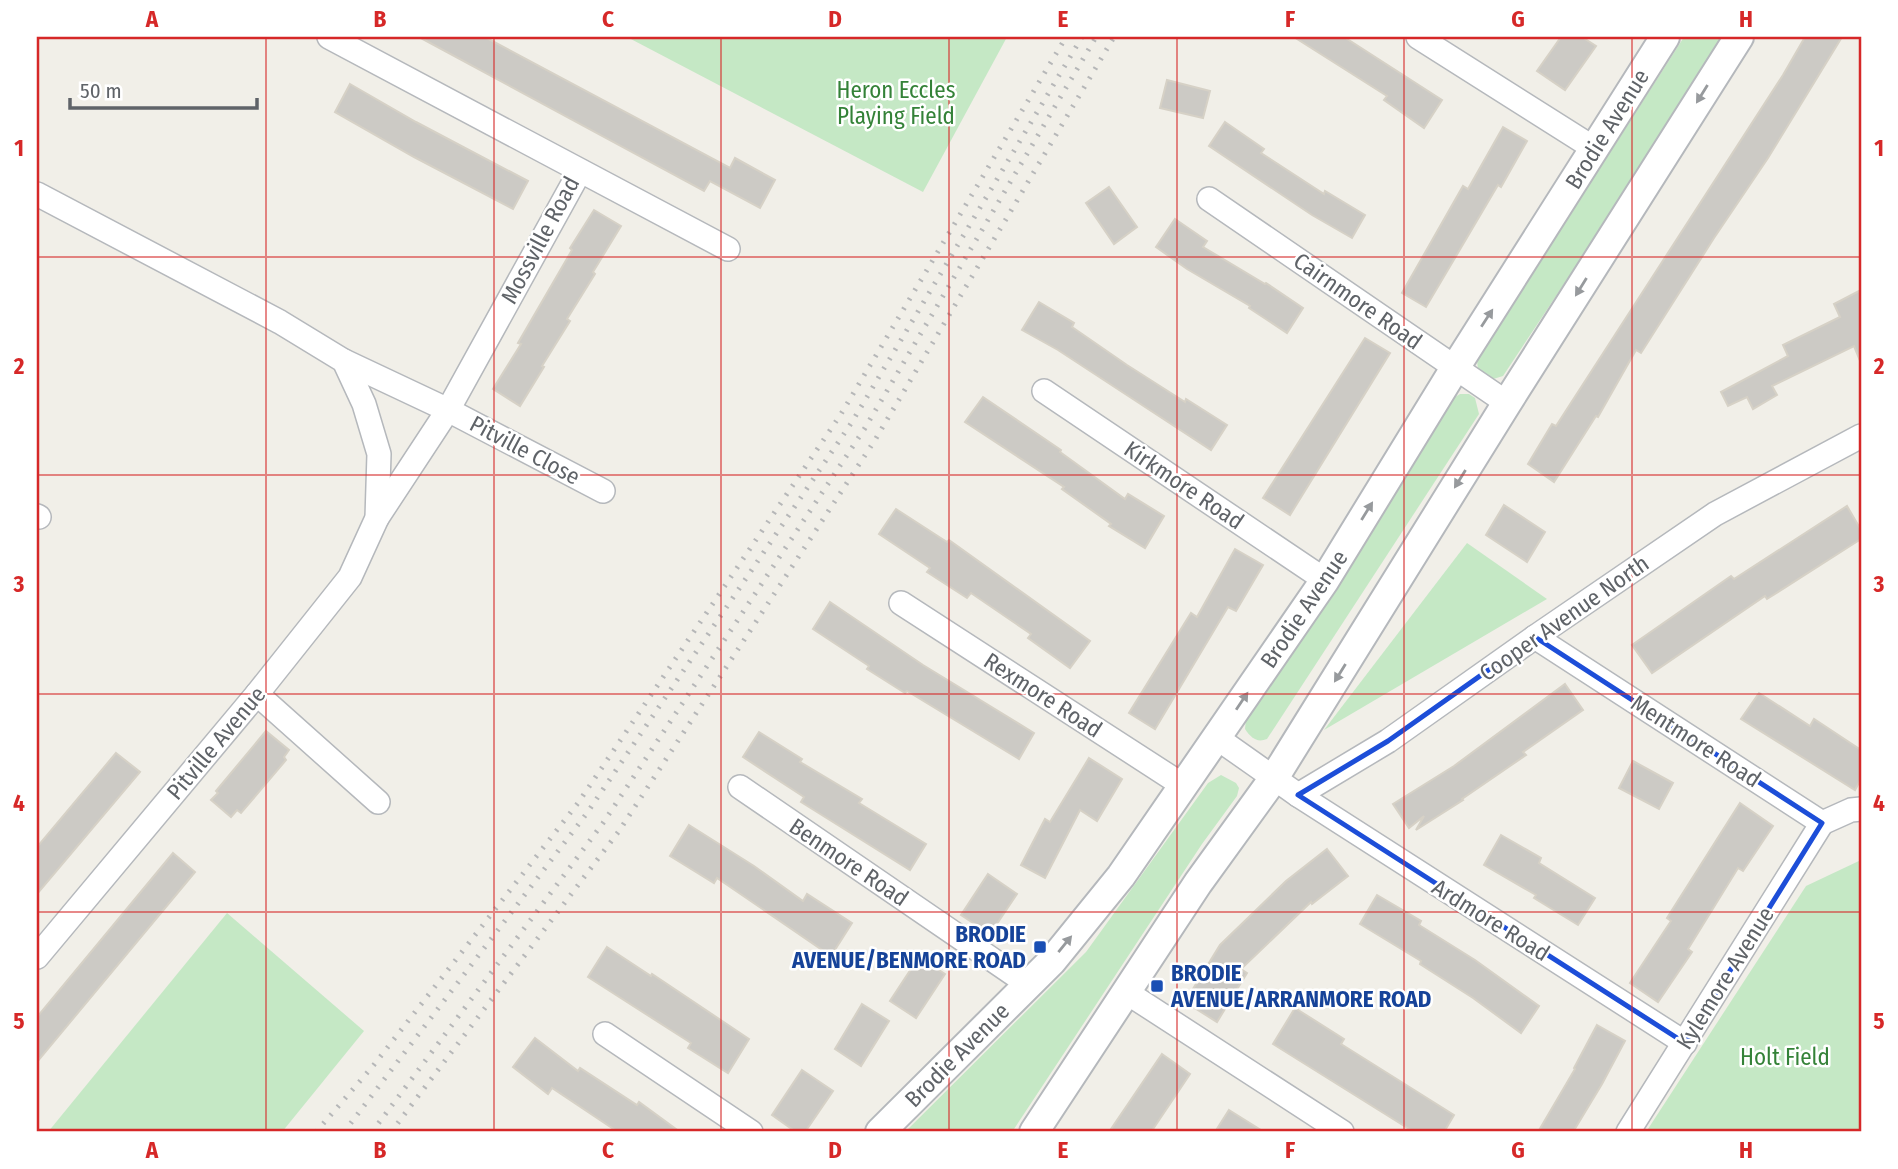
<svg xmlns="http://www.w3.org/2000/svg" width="1898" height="1169" font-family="'Fira Sans Condensed',sans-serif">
<rect width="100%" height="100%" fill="#f1efe8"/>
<g fill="#c5e8c5">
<path d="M627 37H1007L923 192Z"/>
<path d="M1684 37H1728L1503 376 1490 380 1478 370 1477 360Z"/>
<path d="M1460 394H1469L1475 398 1479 414 1267 739C1257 743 1251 738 1245 729L1246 719 1452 399Z"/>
<path d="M1467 543 1547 599 1324 730Z"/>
<path d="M1221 775 1236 783 1239 788 1237 796 1202 844 1012 1132H905L1086 952 1208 783Z"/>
<path d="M1861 860V1132H1646L1806 886Z"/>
<path d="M227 913 364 1031 282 1132H48Z"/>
</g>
<g fill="#cccac5" stroke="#d6d1c6" stroke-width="2">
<path d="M419 37H485L730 168 735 158 775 180 760 208 710 181 704 191Z"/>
<path d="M1294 37H1344L1442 100 1424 128 1384 100 1387 96Z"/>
<path d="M1561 37H1582L1596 46 1565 90 1537 71Z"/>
<path d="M1805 37H1842L1768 158 1714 238 1641 353 1636 350 1598 417 1596 416 1554 482 1528 464 1552 424 1556 426 1783 75Z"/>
<path d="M1167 80 1210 91 1203 118 1160 108Z"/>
<path d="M350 84 416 122 528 181 513 209 414 157 335 112Z"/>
<path d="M1225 122 1264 149 1261 153 1324 194 1325 191 1365 215 1352 238 1312 215 1209 146Z"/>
<path d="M1503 127 1527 141 1501 187 1498 185 1426 307 1402 293 1463 186 1468 189Z"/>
<path d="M1109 187 1137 227 1114 244 1086 203Z"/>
<path d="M594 210 621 226 593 272 595 274 567 319 570 321 542 366 544 367 520 406 493 389 521 344 518 343 572 250 570 248Z"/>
<path d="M1175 219 1207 241 1203 247 1265 284 1266 283 1303 308 1287 333 1249 308 1250 306 1187 269 1156 247Z"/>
<path d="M1861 290V363L1854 346 1772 386 1777 395 1753 409 1747 397 1728 406 1721 392 1788 356 1783 345 1840 317 1834 304Z"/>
<path d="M1039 302 1074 323 1072 327 1127 365 1185 402 1186 399 1227 425 1211 450 1058 350 1022 330Z"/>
<path d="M1365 338 1390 353 1290 515 1263 498Z"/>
<path d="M983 397 1061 450 1060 452 1125 499 1128 494 1164 516 1145 548 1109 526 1111 524 1062 489 1064 487 965 422Z"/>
<path d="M1504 505 1545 532 1527 562 1486 535Z"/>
<path d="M1847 506 1861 530V539L1767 599 1765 596 1652 673 1632 645 1731 576 1734 579Z"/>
<path d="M896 509 947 542 949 540 1090 641 1070 668 1028 638 1031 634 971 593 967 598 927 572 930 568 879 534Z"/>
<path d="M1235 549 1263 565 1236 611 1228 607 1155 729 1129 713 1191 613 1197 617Z"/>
<path d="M830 602 923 665 1034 733 1019 759 907 691 905 693 867 669 869 666 813 629Z"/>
<path d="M1565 684 1583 710 1523 752 1526 755 1462 799 1463 800 1416 830 1424 816 1409 828 1393 804 1454 766Z"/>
<path d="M1759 693 1810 726 1814 719 1861 750V779L1855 790 1741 719Z"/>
<path d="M266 731 289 750 284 757 286 760 241 813 237 810 231 817 211 800 218 793 216 791Z"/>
<path d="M759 732 802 759 800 762 862 799 859 803 926 844 910 870 801 802 804 797 743 757Z"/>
<path d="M116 753 140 772 37 894V847Z"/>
<path d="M1089 758 1122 779 1097 821 1080 810 1045 878 1021 865 1045 819 1050 822Z"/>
<path d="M1633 761 1673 783 1659 809 1619 788Z"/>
<path d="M1740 803 1773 826 1743 871 1738 868 1688 949 1692 952 1658 1002 1630 983 1671 921 1667 918Z"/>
<path d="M689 825 754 866 803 901 807 894 852 923 831 956 717 878 714 883 670 856Z"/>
<path d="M1501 835 1541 858 1539 863 1595 898 1578 925 1534 898 1536 895 1484 865Z"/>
<path d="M1327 849 1348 876 1312 904 1311 902 1241 969 1247 973 1217 1022 1185 1002 1220 945 1286 881Z"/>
<path d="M173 853 195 872 37 1062V1017Z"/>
<path d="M988 874 1017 894 990 934 961 915Z"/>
<path d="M1377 895 1421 921 1419 925 1475 960 1539 1006 1521 1033 1473 998 1420 964 1421 961 1360 924Z"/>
<path d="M607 947 651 976 652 974 749 1039 728 1073 688 1048 691 1043 588 977Z"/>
<path d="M919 957 945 974 916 1018 890 1001Z"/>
<path d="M862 1004 889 1021 861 1066 835 1049Z"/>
<path d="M1295 1008 1344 1039 1341 1044 1454 1115 1444 1132H1414L1273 1044Z"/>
<path d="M1597 1025 1625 1041 1602 1084 1573 1132H1538L1575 1069 1574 1068Z"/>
<path d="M535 1038 578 1071 580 1068 637 1105 639 1102 680 1132H618L552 1088 548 1094 513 1067Z"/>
<path d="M1162 1054 1190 1074 1151 1132H1109Z"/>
<path d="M802 1070 833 1091 805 1132H796L772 1115Z"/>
<path d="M1229 1110 1264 1132H1215Z"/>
</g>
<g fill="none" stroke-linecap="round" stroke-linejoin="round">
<g stroke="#b5b8bc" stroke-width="26">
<g id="minor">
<path d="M329 37 728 249"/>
<path d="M1418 37 1595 149"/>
<path d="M580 171 448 410 603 491"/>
<path d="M37 194 280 322 344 361 364 404 379 454 377 518 350 577 257 694 37 957"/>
<path d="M1209 199 1507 403"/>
<path d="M344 361 448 410 377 518"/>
<path d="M1044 391 1325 580"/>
<path d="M37 516 39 517"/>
<path d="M901 603 1184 786"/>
<path d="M1535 637 1822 823 1851 810 1861 809"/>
<path d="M257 694 378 802"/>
<path d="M1217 738 1298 795 1388 741 1535 637 1715 514 1861 436"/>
<path d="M740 787 1028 984"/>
<path d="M1298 795 1685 1043"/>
<path d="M1126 992 1342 1132"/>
<path d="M605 1034 751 1132"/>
<path d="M1628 1132 1822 823"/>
</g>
</g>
<g stroke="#b5b8bc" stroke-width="32">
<g id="tertiary">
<path d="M880 1132 1052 961 1121 876 1325 580 1455 368 1665 37"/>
<path d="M1034 1132 1198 883 1274 778 1507 403 1739 37"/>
</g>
</g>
<use href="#minor" stroke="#fff" stroke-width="23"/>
<use href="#tertiary" stroke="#fff" stroke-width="28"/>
<g stroke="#b6b7b8" stroke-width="5" stroke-dasharray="2 9" stroke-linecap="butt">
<path d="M316 1132 373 1066 578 803 841 414 1066 37"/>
<path d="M344 1132 587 813 852 422 1082 37"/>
<path d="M372 1132 603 823 865 428 1096 37"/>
<path d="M391 1132 619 831 875 440 1114 37"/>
</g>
</g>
<defs><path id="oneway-solid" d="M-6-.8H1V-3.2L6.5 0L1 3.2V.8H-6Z" transform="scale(1.75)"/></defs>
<g fill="#979a9d">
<use href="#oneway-solid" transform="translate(1702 94) rotate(122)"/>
<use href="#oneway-solid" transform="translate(1581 287) rotate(122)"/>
<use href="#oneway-solid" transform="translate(1487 318) rotate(-57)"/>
<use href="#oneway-solid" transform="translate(1460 479) rotate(122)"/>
<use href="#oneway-solid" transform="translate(1367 511) rotate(-58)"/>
<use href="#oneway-solid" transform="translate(1340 673) rotate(122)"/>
<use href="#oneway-solid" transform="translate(1242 701) rotate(-56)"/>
<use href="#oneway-solid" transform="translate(1065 944) rotate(-51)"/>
</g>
<path fill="none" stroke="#1d4ed8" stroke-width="5" stroke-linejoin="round" d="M1535 637 1822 823 1685 1043 1298 795 1388 741Z"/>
<path fill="none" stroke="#d62828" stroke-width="2" stroke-opacity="0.55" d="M266 37V1132M494 37V1132M721 37V1132M949 37V1132M1177 37V1132M1404 37V1132M1632 37V1132M37 257H1861M37 475H1861M37 694H1861M37 912H1861"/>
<g fill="#1a4fb4" stroke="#fff" stroke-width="2.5">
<rect x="1033" y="940" width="14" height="14" rx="3.5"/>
<rect x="1150" y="979" width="14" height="14" rx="3.5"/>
</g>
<g text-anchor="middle" stroke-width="5" stroke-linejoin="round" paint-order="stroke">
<g font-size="23" fill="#348238" stroke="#fff">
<text x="896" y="98">Heron Eccles<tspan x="896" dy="26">Playing Field</tspan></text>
<text x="1785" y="1065">Holt Field</text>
</g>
<g font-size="23" fill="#5f6368" stroke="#fff">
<text transform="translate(1607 129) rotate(-58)" y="8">Brodie Avenue</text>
<text transform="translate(540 240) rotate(-62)" y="8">Mossville Road</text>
<text transform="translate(1358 301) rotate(35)" y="8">Cairnmore Road</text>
<text transform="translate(525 450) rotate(28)" y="8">Pitville Close</text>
<text transform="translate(1184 485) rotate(34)" y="8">Kirkmore Road</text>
<text transform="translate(1304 609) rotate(-56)" y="8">Brodie Avenue</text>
<text transform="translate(1564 618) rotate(-35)" y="8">Cooper Avenue North</text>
<text transform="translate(1043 695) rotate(33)" y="8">Rexmore Road</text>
<text transform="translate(1696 741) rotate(33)" y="8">Mentmore Road</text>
<text transform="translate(216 743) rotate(-50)" y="8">Pitville Avenue</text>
<text transform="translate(849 862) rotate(34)" y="8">Benmore Road</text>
<text transform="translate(1491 920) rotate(32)" y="8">Ardmore Road</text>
<text transform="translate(1725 978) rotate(-58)" y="8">Kylemore Avenue</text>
<text transform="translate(957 1055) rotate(-45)" y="8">Brodie Avenue</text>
</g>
<g font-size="23" font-weight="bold" fill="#164399" stroke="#fff" text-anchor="end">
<text x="1026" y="942">BRODIE<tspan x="1026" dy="26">AVENUE/BENMORE ROAD</tspan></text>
<text x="1171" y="981" text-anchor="start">BRODIE<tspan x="1171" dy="26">AVENUE/ARRANMORE ROAD</tspan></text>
</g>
</g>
<rect width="1898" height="1169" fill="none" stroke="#ffffff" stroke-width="77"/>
<path d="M70 98v10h187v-10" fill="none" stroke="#5f6368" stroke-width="3.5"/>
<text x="80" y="98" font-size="21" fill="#5f6368" stroke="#ffffff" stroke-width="5" paint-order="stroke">50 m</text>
<rect x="38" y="38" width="1822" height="1092" fill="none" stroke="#d62828" stroke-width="2.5"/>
<g font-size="23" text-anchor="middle" font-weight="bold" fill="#d62828">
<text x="152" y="27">A</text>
<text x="380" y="27">B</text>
<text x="608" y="27">C</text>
<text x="835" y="27">D</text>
<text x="1063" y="27">E</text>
<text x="1290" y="27">F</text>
<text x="1518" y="27">G</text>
<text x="1746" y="27">H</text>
<text x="19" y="156">1</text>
<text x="1879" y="156">1</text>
<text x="19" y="374">2</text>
<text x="1879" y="374">2</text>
<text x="19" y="592">3</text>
<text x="1879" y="592">3</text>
<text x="19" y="811">4</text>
<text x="1879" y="811">4</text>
<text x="19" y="1029">5</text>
<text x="1879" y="1029">5</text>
<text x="152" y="1158">A</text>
<text x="380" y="1158">B</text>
<text x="608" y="1158">C</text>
<text x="835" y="1158">D</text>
<text x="1063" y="1158">E</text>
<text x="1290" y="1158">F</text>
<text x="1518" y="1158">G</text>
<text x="1746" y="1158">H</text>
</g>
</svg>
